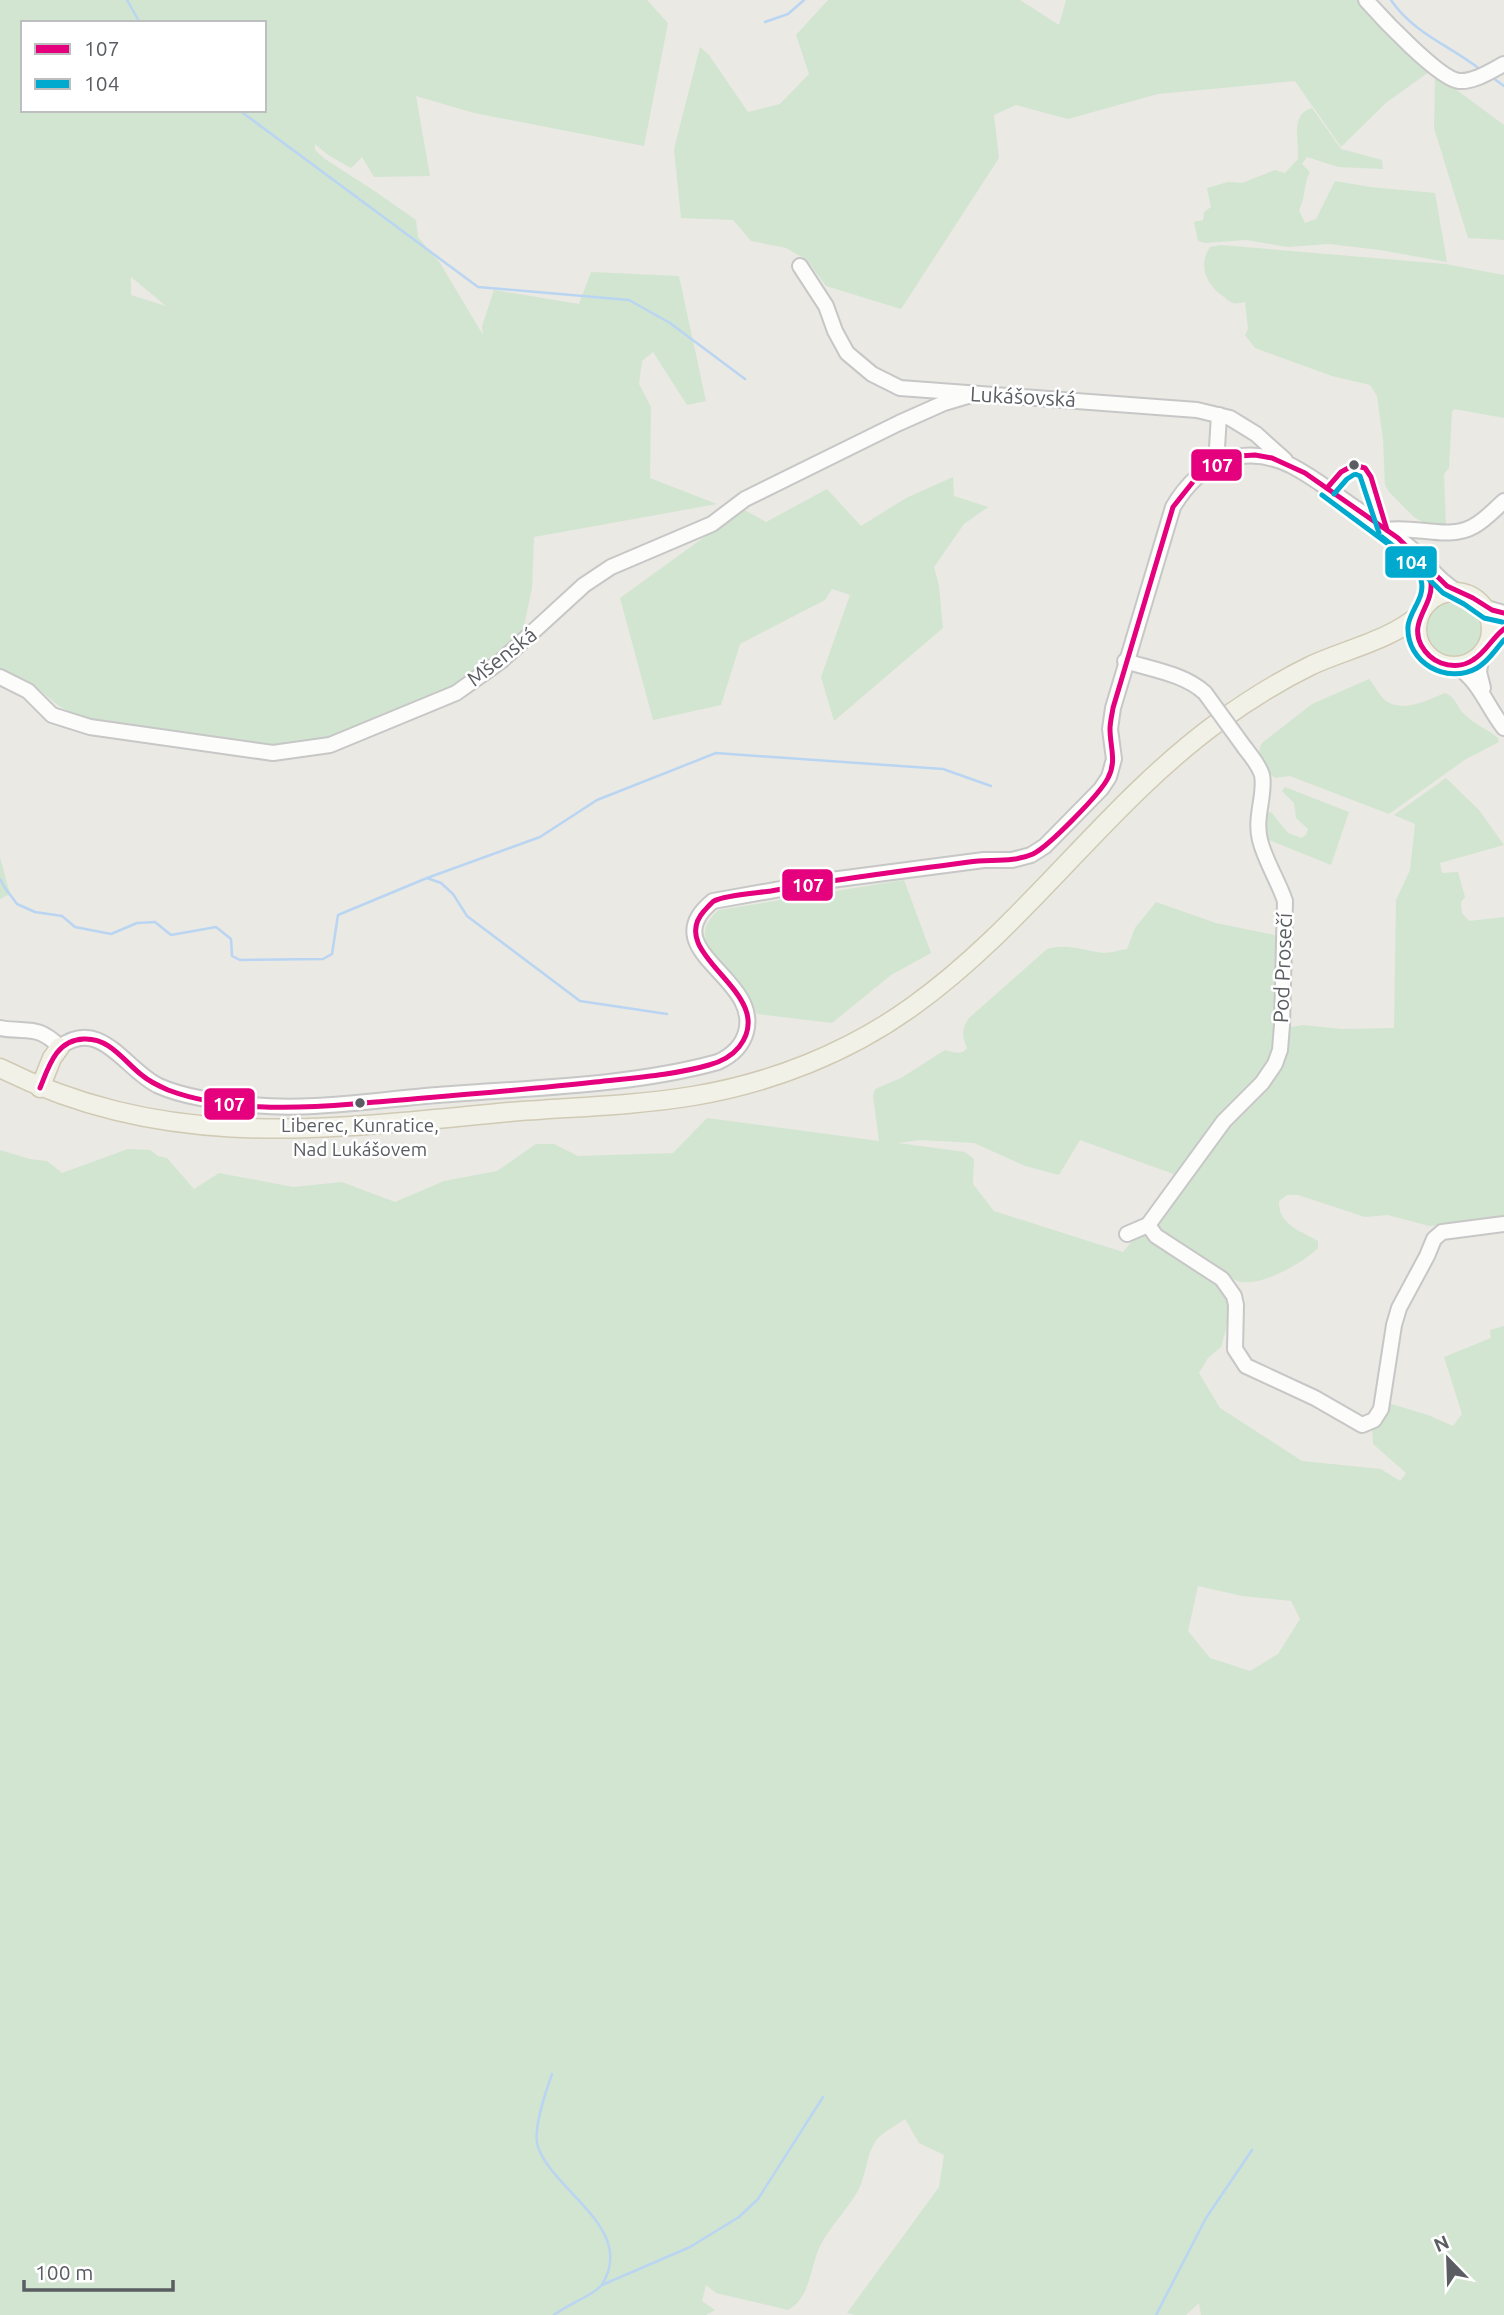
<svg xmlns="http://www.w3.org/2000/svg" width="1504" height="2315" font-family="Ubuntu,sans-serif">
<rect width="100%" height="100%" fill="#eae9e4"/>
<g fill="#d2e5d1" fill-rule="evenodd">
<path d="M0 0H647L668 23 644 146 474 113 416 96 430 176 374 177 362 157 351 168 328 155 315 144V150L325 159 373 190 416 220 418 237 440 263 483 335 482 326 494 290 579 304 591 272 679 276 706 401 687 405 653 352 642 361 639 384 651 407 650 478 717 504 534 537 532 588 521 640 455 685 326 740 281 745 124 729 81 718 59 706 36 687 0 672ZM23 23H264V110H23ZM131 277 166 306 131 295Z"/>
<path d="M828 0H1020L1059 25 1066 0H1357L1429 72 1387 102 1341 147 1295 81 1158 94 1068 119 1016 105 994 115 999 158 901 309 826 286 807 260 786 248 751 241 733 220 681 218 674 149 700 47 709 55 748 112 780 104 809 74 796 35Z"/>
<path d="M1435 74 1504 125V240L1468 238 1434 128Z"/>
<path d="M1312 108 1341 149 1382 160 1383 169 1338 167 1307 157 1302 164 1310 172C1303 185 1306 197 1299 210L1305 223 1316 219 1335 181 1370 187 1435 193 1447 262 1380 250 1329 244 1288 247 1246 240 1205 243 1198 241 1194 222 1203 220 1204 212 1211 207 1207 188 1228 182 1242 183 1275 170 1285 173 1298 159C1299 141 1290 114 1312 108Z"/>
<path d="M1221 245 1445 264 1504 275V418L1454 409 1452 412 1449 468 1444 474 1446 525 1426 524 1414 517 1389 492 1385 485 1383 440 1377 396 1370 385 1332 376 1255 348 1245 335 1248 329 1245 302C1241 303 1237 304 1233 303 1231 303 1225 298 1224 297 1207 285 1197 266 1210 247Z"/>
<path d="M953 477 954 496 988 507 964 524 934 567 939 586 943 628 834 721 821 677 850 595 832 589 825 600 740 644 721 705 653 720 620 598 743 509 766 522 827 489 861 526 906 498Z"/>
<circle cx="1455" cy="629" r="28"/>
<path d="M1369 679C1375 685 1379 696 1386 701 1404 713 1428 700 1445 693 1457 698 1456 706 1464 714 1474 724 1487 729 1498 738L1499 742 1466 759 1389 814 1290 776 1275 778C1264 770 1255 755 1262 743L1312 704Z"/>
<path d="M1446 778 1479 810 1504 845 1440 863 1442 873 1458 872 1465 897 1461 902 1462 913 1469 921 1504 917V1221L1429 1226 1388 1215 1365 1217 1298 1195H1287L1279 1201C1278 1225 1301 1231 1318 1241V1248C1302 1264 1259 1288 1237 1281L1166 1238 1160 1230 1158 1221 1231 1122 1259 1094 1291 1027 1303 1025 1342 1029 1394 1028 1396 900 1410 870 1415 824 1394 815Z"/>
<path d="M1285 787 1349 812 1331 865 1264 838V813L1271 812 1288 833 1301 838 1306 835 1308 829 1296 818 1294 803 1282 791Z"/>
<path d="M0 857 10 894 0 899Z"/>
<path d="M904 880 931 953 891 975 832 1023 757 1014C753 1005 749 995 744 988 727 964 682 940 719 910Z"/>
<path d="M1156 902 1216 923 1279 936 1274 1057 1180 1174 1176 1175 1080 1140 1059 1175 1025 1166 974 1143 920 1140 898 1143 965 1152 974 1159 973 1184 994 1211 1123 1252 1140 1231 1220 1282 1233 1303 1221 1347 1208 1358 1199 1373 1220 1408 1302 1461 1381 1469 1400 1481 1406 1473 1373 1444 1372 1429 1380 1422 1388 1403 1428 1415 1453 1426 1462 1414 1444 1357 1491 1338 1490 1330 1504 1326V2315H1201L1199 2303 1186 2315H855L847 2313 939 2187 944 2155 919 2143 905 2119C897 2125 885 2131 878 2138 865 2154 867 2178 856 2194 844 2213 829 2228 819 2248 810 2269 810 2298 788 2310L716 2293 706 2285 702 2301 715 2310 706 2315H0V1150L30 1159 47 1161 62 1173 128 1149 150 1150 158 1156 167 1158 194 1189 219 1173 293 1187 342 1182 395 1202 444 1181 497 1171 536 1144H554L578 1156 673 1153 707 1118 879 1141 873 1096 875 1089 901 1078 945 1050C953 1052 962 1056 967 1048 962 1035 961 1030 969 1018L1047 949C1069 943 1083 951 1104 953 1111 953 1120 950 1127 949L1135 928ZM1198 1586 1242 1596 1291 1601 1300 1619 1278 1654 1250 1671 1210 1658 1188 1631Z"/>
</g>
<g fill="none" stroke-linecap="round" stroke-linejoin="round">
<g stroke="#bad5f2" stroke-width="2.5">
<path d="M127 0 140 23"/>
<path d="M1391 0C1414 34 1451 46 1481 70"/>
<path d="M765 22 788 14 804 0"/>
<path d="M1493 78 1504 86"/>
<path d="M239 110 478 287 629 300 670 323 745 379"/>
<path d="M427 878 441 883 453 894 467 916 580 1001 667 1014"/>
<path d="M0 879 5 888 17 904 35 912 62 916 75 927 111 934 137 923 155 922 171 935 216 927 231 939 232 956 240 960 323 959 332 954 338 915 427 878 540 837 597 800 716 753 943 769 991 786"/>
<path d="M552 2074C546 2091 532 2130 538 2147 554 2192 635 2228 603 2283 597 2294 566 2305 554 2315"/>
<path d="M602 2285 690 2247 739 2217 758 2199 823 2097"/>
<path d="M1156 2315 1206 2218 1252 2150"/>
</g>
<g stroke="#c6c7c6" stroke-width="18">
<g id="minor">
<path d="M1366 0C1381 17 1439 79 1459 81 1474 82 1491 71 1504 64"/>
<path d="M800 266 826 306 835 331 847 353 872 374 900 388 1197 410 1230 418 1256 434 1285 460"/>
<path d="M1216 464 1219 415"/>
<path d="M1387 530C1415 525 1449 541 1474 526 1485 520 1495 509 1504 501"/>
<path d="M1426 567 1431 582 1428 603"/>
<path d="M1483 607 1504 613"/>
<path d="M1488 642 1504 629"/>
<path d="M1482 653 1479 672 1483 688"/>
<path d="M1125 661C1150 669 1185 674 1205 693"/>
<path d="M1456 666C1480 681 1487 707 1504 728"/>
<path d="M0 677 28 691 52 715 90 727 273 753 330 745 456 693 501 661 584 585 611 567 712 524 745 499 899 423 944 403 971 395"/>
<path d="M0 1028C28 1033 37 1024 60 1047 101 1016 126 1071 159 1086 184 1097 215 1101 242 1104 308 1112 372 1100 438 1095 527 1088 632 1086 718 1062 731 1056 742 1047 746 1032 761 977 652 950 713 901L831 880 984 860H1012L1031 855 1045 846 1101 789 1109 777 1114 759 1110 729 1113 708 1173 507C1199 463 1241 442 1290 465 1310 475 1330 490 1348 503 1370 518 1393 533 1413 550 1429 565 1440 583 1460 593"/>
<path d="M1148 1225 1156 1236 1222 1279 1234 1296 1236 1305 1235 1349 1246 1366 1315 1398 1362 1425 1374 1420 1381 1409 1394 1325 1399 1308 1427 1256 1434 1239 1442 1232 1504 1224"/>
<path d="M1127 1234 1148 1225 1224 1121 1262 1083 1275 1064 1280 1050 1282 1025 1285 901C1278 880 1265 861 1260 840 1254 817 1266 794 1262 775 1259 765 1251 756 1245 748"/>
</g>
</g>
<g stroke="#d0cab4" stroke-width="21">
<g id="major">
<circle cx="1454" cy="629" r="37"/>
<path d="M0 1068C170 1153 328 1129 509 1112 570 1107 632 1106 693 1096 771 1083 848 1053 913 1006 1026 925 1105 805 1217 723 1247 701 1279 681 1312 665 1347 649 1391 640 1420 614"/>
<path d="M40 1088 52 1058 60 1047"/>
</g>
</g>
<use href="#minor" stroke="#fcfcfb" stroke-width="14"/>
<use href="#major" stroke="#f2f1e7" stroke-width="18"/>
<g stroke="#c6c7c6" stroke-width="18" stroke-linecap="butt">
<path id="minor-bridge" d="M1205 693 1245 748"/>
</g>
<use href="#minor-bridge" stroke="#fcfcfb" stroke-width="14"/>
<g stroke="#fff" stroke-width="10">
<g id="bus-1">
<path d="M1327 488 1341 472 1354 465 1365 468 1371 477 1387 530"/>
<path d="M1416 554C1423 562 1430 571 1431 583 1433 606 1409 621 1421 645 1426 654 1433 660 1441 663 1452 667 1464 666 1473 660 1486 652 1492 638 1504 629"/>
<path d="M40 1088C49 1066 56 1040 84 1039 111 1038 124 1062 143 1076 150 1082 159 1086 168 1090 224 1111 293 1109 353 1104 433 1097 515 1091 595 1082 630 1078 675 1075 709 1065 720 1062 731 1057 739 1047 781 993 664 956 704 911 706 909 712 902 714 901 725 895 757 893 771 891 837 879 903 871 969 862 990 859 1013 863 1033 854 1049 846 1100 794 1108 778 1117 761 1110 747 1110 729 1110 722 1112 715 1113 708L1173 507 1196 478 1209 468 1239 456 1255 455 1272 458 1305 473 1398 538 1447 586 1473 598 1492 610 1504 613"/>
</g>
</g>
<g stroke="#fff" stroke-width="10">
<g id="bus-2">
<path d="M1334 494 1347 479 1355 474 1360 476 1379 533"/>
<path d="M1322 495 1407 558 1443 593 1464 604 1484 618 1502 622"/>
<path d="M1382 537C1396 549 1417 560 1421 580 1426 597 1410 610 1408 626 1406 663 1447 685 1477 668 1489 661 1495 650 1504 640"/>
</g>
</g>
<use href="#bus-1" stroke="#e5007d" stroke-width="5"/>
<use href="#bus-2" stroke="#00a9ce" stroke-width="5"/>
</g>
<g fill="#5a5d61" stroke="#fff" stroke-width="2.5">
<circle cx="1354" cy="465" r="6"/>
<circle cx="360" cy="1103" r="6"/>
</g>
<g text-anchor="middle" stroke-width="5" stroke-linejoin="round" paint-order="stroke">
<g font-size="19" fill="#5a5d61" stroke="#fff">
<text x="360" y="1132">Liberec, Kunratice,<tspan x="360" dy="24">Nad Lukášovem</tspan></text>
</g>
<g font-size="21" fill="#5a5d61" stroke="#fff">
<text transform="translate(1023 397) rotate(3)" y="7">Lukášovská</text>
<text transform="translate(502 657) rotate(-38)" y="7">Mšenská</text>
<text transform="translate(1283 968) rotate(-88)" y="7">Pod Prosečí</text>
</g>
</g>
<g stroke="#fff" stroke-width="2.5">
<rect x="1190" y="448" width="53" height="34" rx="7" fill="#e5007d"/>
<rect x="1384" y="545" width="54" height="34" rx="7" fill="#00a9ce"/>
<rect x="781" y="868" width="53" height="34" rx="7" fill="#e5007d"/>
<rect x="203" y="1087" width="53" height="34" rx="7" fill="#e5007d"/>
</g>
<g font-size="19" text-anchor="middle" font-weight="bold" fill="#fff">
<text x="1217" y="472">107</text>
<text x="1411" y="569">104</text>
<text x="808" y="892">107</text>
<text x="229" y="1111">107</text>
</g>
<rect x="21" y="21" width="245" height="91" fill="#ffffff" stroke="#bdbec0" stroke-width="2"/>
<rect x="35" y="44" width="35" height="10" fill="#e5007d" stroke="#bdbec0" stroke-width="2"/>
<text x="84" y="56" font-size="21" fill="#5a5d61">107</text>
<rect x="35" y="79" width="35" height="10" fill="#00a9ce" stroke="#bdbec0" stroke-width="2"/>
<text x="84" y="91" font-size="21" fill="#5a5d61">104</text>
<g transform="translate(1448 2259) rotate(337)" stroke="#ffffff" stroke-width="5" paint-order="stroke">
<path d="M0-5L12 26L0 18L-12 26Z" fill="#5a5d61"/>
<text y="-10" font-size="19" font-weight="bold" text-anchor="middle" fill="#5a5d61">N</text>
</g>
<path d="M24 2280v10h149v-10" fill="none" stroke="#5a5d61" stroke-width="3.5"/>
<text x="35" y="2280" font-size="21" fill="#5a5d61" stroke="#ffffff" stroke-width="5" paint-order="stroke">100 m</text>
</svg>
